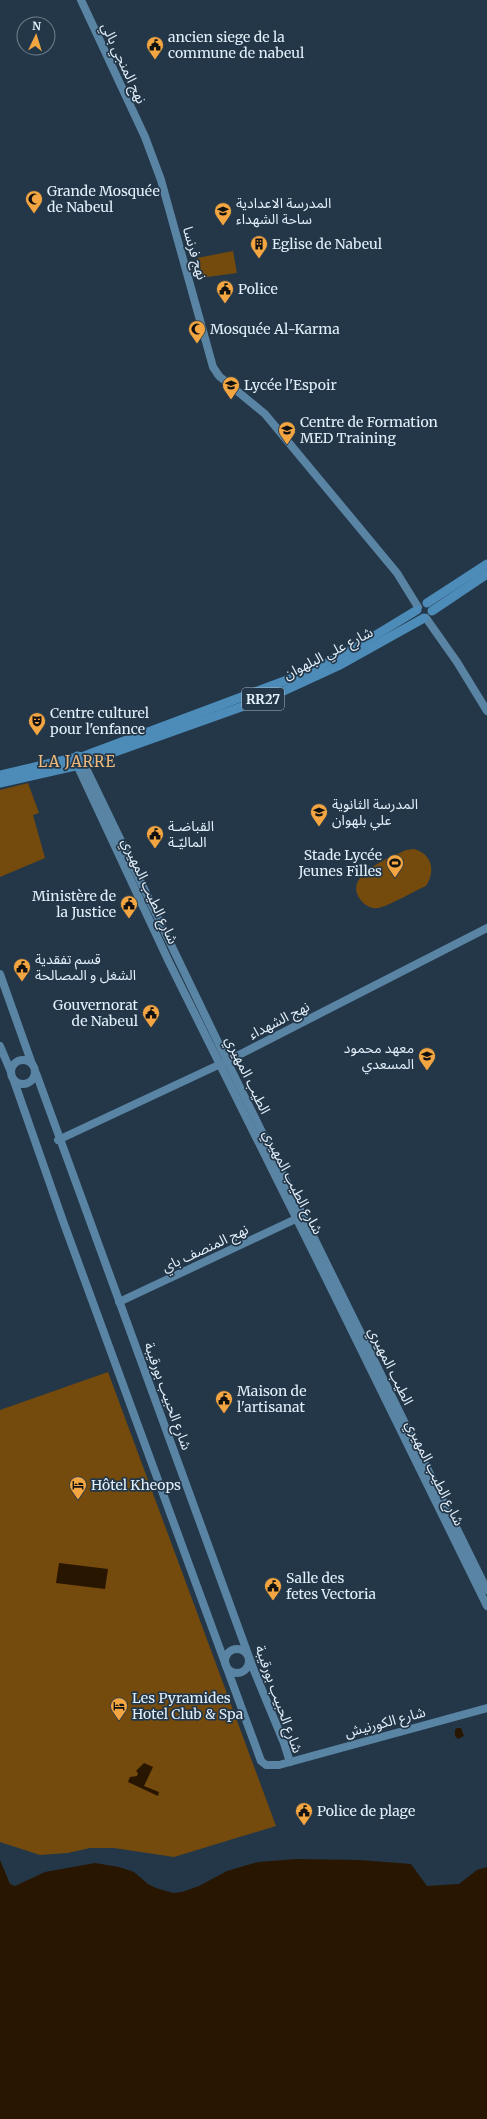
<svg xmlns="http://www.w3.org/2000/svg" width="487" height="2119" font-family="Merriweather,'Noto Sans Arabic',serif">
<rect width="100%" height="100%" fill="#233748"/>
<g fill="#744a0d">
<path d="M233 251 237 273 200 278 197 258Z"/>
<path d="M28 783 39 813 33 815 45 858 0 877V790Z"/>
<path d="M414 849C432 854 436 871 426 886 414 891 389 906 378 908 371 909 364 905 360 899 343 874 390 858 406 850Z"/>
<path d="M108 1372 276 1826 174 1857 114 1848H90L68 1853 40 1855 0 1842V1410Z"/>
</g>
<g fill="#281601">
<path d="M59 1563 108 1569 105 1589 56 1583Z"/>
<path d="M457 1728H461L464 1736 458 1739 455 1736V1730Z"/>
<path d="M144 1763 153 1767 144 1786 159 1792 158 1796 128 1782 130 1777 137 1776 138 1773 136 1771Z"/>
<path d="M296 1859 359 1860 411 1864 427 1886 459 1884 477 1870 487 1867V2119H0V1860L10 1884 15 1886 45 1872 95 1863 119 1867 134 1872 148 1884 156 1888 173 1893 182 1892 199 1886 227 1871 258 1862Z"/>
</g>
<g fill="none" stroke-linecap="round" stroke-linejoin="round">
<g stroke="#5a84a4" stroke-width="8">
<path d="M81 0 145 137 161 180 213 367 219 376 265 414 397 573 418 607"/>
<path d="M426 618 457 662 487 711"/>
<path d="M84 764 227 1061 487 1590"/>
<path d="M78 767 169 962 322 1270 487 1606"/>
<path d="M0 974 32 1064"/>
<path d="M0 1046 11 1072"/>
<circle cx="23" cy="1072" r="12"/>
<path d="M36 1073 253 1668 284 1743 290 1762"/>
<path d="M14 1081 63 1221 261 1761 266 1765H279L487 1708"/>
<path d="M58 1140 227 1061 487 928"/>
<path d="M119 1302 300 1217"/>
<circle cx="237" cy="1661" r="12"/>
</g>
<g stroke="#4d8bb8" stroke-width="9">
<path d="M427 603 487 564"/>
<path d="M432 611 487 574"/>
<path d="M82 757 84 761 83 766 78 767 75 766 73 761 77 756 82 757 92 753 311 671 343 655 417 610"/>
<path d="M84 763 275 695 338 666 424 618"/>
<path d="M0 775 73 758"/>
<path d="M0 783 75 766"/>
</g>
</g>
<defs>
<g id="civic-pin" transform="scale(0.9)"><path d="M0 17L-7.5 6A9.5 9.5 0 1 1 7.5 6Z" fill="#f2a541" stroke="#233748"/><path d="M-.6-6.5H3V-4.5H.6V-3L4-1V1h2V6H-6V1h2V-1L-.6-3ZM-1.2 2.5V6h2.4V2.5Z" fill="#111"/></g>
<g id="mosque-pin" transform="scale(0.9)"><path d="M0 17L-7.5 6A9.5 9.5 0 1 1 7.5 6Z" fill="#f2a541" stroke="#233748"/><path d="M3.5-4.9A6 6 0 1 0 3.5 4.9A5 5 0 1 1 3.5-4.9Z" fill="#111"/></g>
<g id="university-pin" transform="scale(0.9)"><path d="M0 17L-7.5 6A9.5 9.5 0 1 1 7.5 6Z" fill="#f2a541" stroke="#233748"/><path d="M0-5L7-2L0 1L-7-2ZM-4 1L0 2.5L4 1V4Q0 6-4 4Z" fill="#111"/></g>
<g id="building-pin" transform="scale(0.9)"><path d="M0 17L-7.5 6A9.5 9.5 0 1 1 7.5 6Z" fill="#f2a541" stroke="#233748"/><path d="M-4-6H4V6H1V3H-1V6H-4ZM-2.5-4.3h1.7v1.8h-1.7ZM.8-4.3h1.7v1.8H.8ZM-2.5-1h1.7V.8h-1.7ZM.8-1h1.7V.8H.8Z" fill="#111"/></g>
<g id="theatre-pin" transform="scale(0.9)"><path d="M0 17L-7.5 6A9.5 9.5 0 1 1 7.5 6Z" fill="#f2a541" stroke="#233748"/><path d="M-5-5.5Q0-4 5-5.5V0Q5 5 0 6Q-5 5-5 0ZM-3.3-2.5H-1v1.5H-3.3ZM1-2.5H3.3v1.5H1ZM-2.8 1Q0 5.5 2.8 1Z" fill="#111"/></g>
<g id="school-pin" transform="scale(0.9)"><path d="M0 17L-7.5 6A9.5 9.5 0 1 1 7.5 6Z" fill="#f2a541" stroke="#233748"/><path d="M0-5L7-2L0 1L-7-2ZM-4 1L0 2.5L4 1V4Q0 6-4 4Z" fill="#111"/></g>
<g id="stadium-pin" transform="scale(0.9)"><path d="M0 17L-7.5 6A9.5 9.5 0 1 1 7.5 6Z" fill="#f2a541" stroke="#233748"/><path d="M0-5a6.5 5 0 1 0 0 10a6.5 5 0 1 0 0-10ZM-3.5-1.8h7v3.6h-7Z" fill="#111"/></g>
<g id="hotel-pin" transform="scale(0.9)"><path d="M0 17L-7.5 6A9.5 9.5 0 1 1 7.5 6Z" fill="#f2a541" stroke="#233748"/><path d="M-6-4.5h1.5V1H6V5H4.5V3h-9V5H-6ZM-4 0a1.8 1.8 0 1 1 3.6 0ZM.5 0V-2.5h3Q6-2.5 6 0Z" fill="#111"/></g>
</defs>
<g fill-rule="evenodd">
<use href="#civic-pin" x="155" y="45"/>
<use href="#mosque-pin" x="34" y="199"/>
<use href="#university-pin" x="223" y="211"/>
<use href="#building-pin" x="259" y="244"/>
<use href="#civic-pin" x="225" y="289"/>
<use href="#mosque-pin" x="197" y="329"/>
<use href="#university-pin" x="231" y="385"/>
<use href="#university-pin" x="287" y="430"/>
<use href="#theatre-pin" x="37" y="721"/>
<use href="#school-pin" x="319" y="812"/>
<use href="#civic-pin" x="155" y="834"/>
<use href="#stadium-pin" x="395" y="863"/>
<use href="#civic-pin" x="129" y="904"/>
<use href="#civic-pin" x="22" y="967"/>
<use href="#civic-pin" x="151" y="1013"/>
<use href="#school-pin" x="427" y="1056"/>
<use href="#civic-pin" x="224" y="1399"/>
<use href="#hotel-pin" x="78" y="1485"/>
<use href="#civic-pin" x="273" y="1586"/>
<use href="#hotel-pin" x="119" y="1706"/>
<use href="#civic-pin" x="304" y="1811"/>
</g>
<g text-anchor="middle" stroke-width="3.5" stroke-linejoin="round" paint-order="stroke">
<rect fill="#233748" stroke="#a9b8c5" stroke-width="1" x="242" y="688" width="42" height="22" rx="3"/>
<g font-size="13" font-weight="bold" fill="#e3effa">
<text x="263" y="704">RR27</text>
</g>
<g font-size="14" fill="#e3effa" stroke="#233748" text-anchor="start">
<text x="168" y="42">ancien siege de la<tspan x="168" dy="16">commune de nabeul</tspan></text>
<text x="47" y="196">Grande Mosquée<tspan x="47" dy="16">de Nabeul</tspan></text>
<text x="236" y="208">المدرسة الاعدادية<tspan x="236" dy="16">ساحة الشهداء</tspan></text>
<text x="272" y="249">Eglise de Nabeul</text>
<text x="238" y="294">Police</text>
<text x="210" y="334">Mosquée Al-Karma</text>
<text x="244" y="390">Lycée l'Espoir</text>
<text x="300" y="427">Centre de Formation<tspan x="300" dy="16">MED Training</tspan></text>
<text x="50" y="718">Centre culturel<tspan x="50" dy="16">pour l'enfance</tspan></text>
<text x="332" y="809">المدرسة الثانوية<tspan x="332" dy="16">علي بلهوان</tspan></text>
<text x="168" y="831">القباضـة<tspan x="168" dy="16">الماليّـة</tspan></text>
<text x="382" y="860" text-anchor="end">Stade Lycée<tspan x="382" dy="16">Jeunes Filles</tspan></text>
<text x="116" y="901" text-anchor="end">Ministère de<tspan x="116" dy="16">la Justice</tspan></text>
<text x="35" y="964">قسم تفقدية<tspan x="35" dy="16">الشغل و المصالحة</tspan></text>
<text x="138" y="1010" text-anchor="end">Gouvernorat<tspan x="138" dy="16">de Nabeul</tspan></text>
<text x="414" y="1053" text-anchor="end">معهد محمود<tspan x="414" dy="16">المسعدي</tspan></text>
<text x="237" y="1396">Maison de<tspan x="237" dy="16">l'artisanat</tspan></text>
<text x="91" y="1490">Hôtel Kheops</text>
<text x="286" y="1583">Salle des<tspan x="286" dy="16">fetes Vectoria</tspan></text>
<text x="132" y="1703">Les Pyramides<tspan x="132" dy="16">Hotel Club &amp; Spa</tspan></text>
<text x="317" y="1816">Police de plage</text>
</g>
<g font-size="14" fill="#e3effa" stroke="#233748">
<text transform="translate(124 63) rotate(65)" y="5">نهج المنجي بالي</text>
<text transform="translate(195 253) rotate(74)" y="5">نهج فرنسا</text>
<text transform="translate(328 653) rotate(-27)" y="5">شارع علي البلهوان</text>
<text transform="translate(150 891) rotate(65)" y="5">شارع الطيب المهيري</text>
<text transform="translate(279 1020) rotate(-27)" y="5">نهج الشهداء</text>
<text transform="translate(248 1075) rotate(64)" y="5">الطيب المهيري</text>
<text transform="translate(293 1182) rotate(63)" y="5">شارع الطيب المهيري</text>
<text transform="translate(205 1248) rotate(-25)" y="5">نهج المنصف باي</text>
<text transform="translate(391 1366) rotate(64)" y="5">الطيب المهيري</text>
<text transform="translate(168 1396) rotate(70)" y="5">شارع الحبيب بورقيبة</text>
<text transform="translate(435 1473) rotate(64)" y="5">شارع الطيب المهيري</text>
<text transform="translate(279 1699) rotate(70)" y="5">شارع الحبيب بورقيبة</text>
<text transform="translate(385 1722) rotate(-15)" y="5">شارع الكورنيش</text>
</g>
<g font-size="15" letter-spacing="1" fill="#eeb97b" stroke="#233748">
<text x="77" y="767">LA JARRE</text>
</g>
</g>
<g transform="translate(36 36) rotate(4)"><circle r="19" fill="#233748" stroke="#70818f"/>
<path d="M0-3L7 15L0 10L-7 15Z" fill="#f2a541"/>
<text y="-6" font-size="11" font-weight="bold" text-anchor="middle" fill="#e3effa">N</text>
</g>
</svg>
